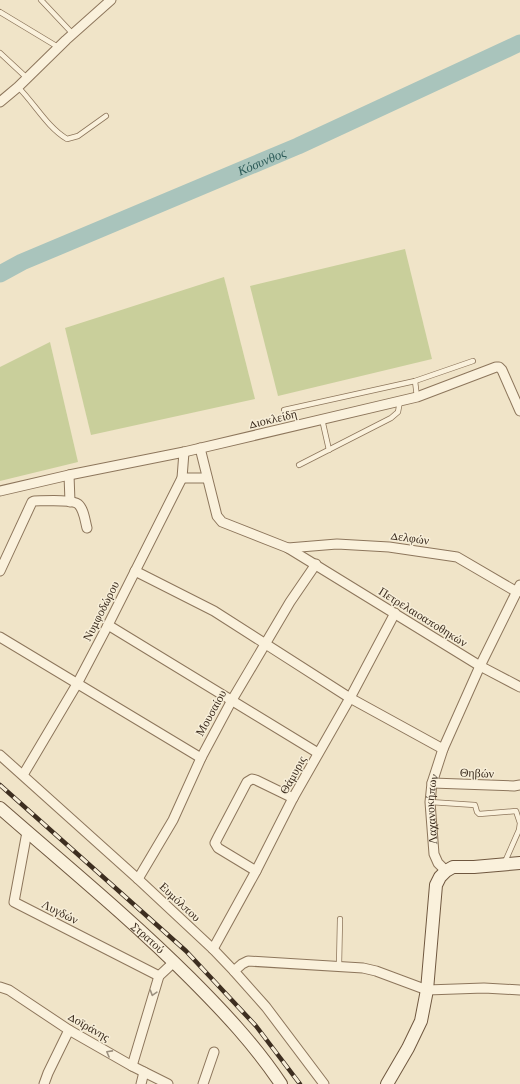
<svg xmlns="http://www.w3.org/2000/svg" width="520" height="1084" font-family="'Crimson Pro',serif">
<rect width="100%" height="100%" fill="#f0e4c8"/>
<g fill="#c9cf9b">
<path d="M405 249 432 359 278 396 250 286Z"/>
<path d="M224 277 255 399 91 435 65 328Z"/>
<path d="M50 342 78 462 0 481V367Z"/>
</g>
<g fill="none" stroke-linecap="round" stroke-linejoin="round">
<path stroke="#a9c4bc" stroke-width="17" id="s1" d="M0 274 22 262 298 146 520 43"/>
<g stroke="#8d765c" stroke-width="6">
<g id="lane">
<path d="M41 0 73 34"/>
<path d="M0 12 58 47"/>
<path d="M0 53 27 78"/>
<path d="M18 87C35 104 47 127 67 139L78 136 106 116"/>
<path d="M415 381 417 397"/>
<path d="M284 410 415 381 473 361"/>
<path d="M322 419 329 450"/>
<path d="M299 465 391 418 398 412 400 401"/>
<path d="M430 802 475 805 477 812 479 814 516 811 520 823 519 830 504 864"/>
<path d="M339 966 340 919"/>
</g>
</g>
<g stroke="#8d765c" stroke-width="11">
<g id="street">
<path d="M0 102 18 87 66 40 111 0"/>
<path d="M200 448 217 516 222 522 288 548 480 666 520 687"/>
<path d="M69 475 70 502"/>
<path d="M182 478H207"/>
<path d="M0 491 69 475 184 452 417 397 496 367H499L502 370 520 411"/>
<path d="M288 548 337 544 389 547 457 557 517 592 520 591"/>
<path d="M0 571 32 502 34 501C42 501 72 499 78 504 84 509 85 521 87 528"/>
<path d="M135 571 214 611 350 698 443 749"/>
<path d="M108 625 318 753"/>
<path d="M0 637 201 758"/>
<path d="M0 755 138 879 213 949 234 971 266 1007 324 1084"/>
<path d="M23 775 77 684 108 625 182 478 184 452"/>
<path d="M432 783 514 786 520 785"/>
<path d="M27 832 14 902 159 976"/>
<path d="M256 871 218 848 215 843 218 837 247 782 252 779 256 780 293 798"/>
<path id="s2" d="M446 871 438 863 434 854 430 802 432 783 443 749 480 666 520 585"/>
<path d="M138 879 173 820 201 758 232 700 290 602 316 564"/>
<path d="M213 949 256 871 293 798 350 698 395 613"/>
<path d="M234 971 242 964 248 961 363 968 376 971 427 990 484 988 520 990"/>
<path d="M0 987 9 990 69 1030 132 1066 168 1084"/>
<path d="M132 1066 159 976 174 962"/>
<path d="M44 1084 48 1073 69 1030"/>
<path d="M141 1084 144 1072"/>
<path d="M203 1084 214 1052"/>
</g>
</g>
<g stroke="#6f573f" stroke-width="14">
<g id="secondary">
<path id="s3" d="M0 808C64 864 130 918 190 978 223 1011 255 1045 281 1084"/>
<path d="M387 1084 408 1048 421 1021 427 990 436 885 440 877 446 871 453 867H474L520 863"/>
</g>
</g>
<use href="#lane" stroke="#faf1dc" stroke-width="4.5"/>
<use href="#street" stroke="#faf1dc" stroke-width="9"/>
<use href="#secondary" stroke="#faf1dc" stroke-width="12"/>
<g stroke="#3d2e20" stroke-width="4.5">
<path id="rail" d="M0 785 186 951 256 1026 300 1084"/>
</g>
<use href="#rail" stroke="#f7eed8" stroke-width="3" stroke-dasharray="9" stroke-linecap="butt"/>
</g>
<defs><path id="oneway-chevron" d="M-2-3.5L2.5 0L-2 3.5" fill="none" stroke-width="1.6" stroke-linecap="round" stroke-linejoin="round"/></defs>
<g stroke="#9c907e">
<use href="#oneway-chevron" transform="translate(153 993) rotate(107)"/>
<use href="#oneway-chevron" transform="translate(109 1053) rotate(-151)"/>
</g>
<g text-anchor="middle" stroke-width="3" stroke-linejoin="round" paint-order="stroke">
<g font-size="12" fill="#3d2e20" stroke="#f7eed8">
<text transform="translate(273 419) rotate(-13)" y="4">Διοκλείδη</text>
<text transform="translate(410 538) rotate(8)" y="4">Δελφών</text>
<text transform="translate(101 611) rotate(-63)" y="4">Νυμφοδώρου</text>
<text transform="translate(423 617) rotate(32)" y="4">Πετρελαιοαποθηκών</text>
<text transform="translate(211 713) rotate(-61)" y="4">Μουσαίου</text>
<text transform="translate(477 773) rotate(2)" y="4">Θηβών</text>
<text transform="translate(293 775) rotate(-61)" y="4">Θάμυρις</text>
<text dy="4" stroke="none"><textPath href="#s2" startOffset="66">Λαχανοκήπων</textPath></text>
<text transform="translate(180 902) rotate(43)" y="4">Ευμόλπου</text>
<text transform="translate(60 912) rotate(27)" y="4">Λυγδών</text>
<text dy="4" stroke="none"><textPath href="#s3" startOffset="197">Στρατού</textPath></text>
<text transform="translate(89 1027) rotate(30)" y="4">Δοϊράνης</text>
</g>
<g font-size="13" font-style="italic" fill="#2f5d5a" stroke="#f7eed8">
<text dy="5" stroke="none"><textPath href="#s1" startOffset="285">Κόσυνθος</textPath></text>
</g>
</g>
</svg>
